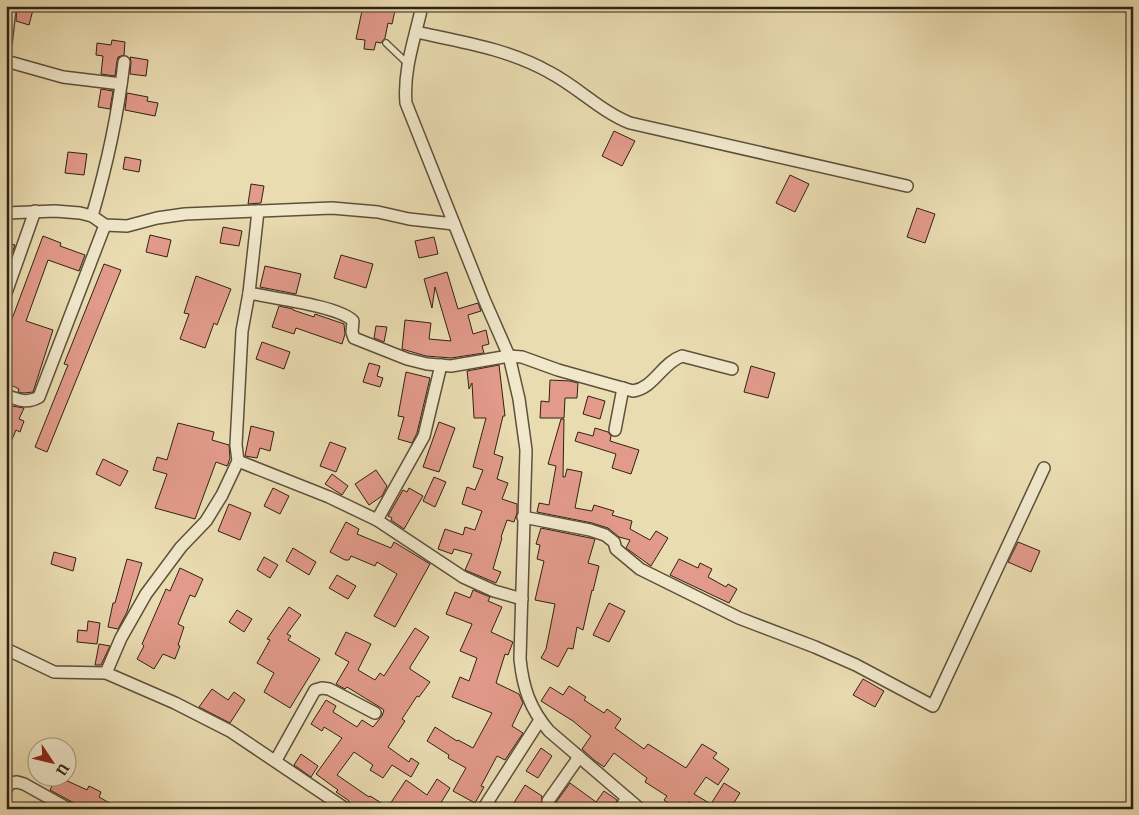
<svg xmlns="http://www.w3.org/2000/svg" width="1139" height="815" font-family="'IM FELL French Canon',serif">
<rect width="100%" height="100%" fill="#eadcb1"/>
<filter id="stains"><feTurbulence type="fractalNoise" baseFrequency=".004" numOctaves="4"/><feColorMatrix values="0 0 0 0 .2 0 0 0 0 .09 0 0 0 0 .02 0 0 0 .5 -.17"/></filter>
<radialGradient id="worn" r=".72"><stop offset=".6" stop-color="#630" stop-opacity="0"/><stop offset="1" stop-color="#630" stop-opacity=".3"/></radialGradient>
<g fill="#e29a8a" stroke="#2f2213">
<path d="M17 6H34L29 25 16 21Z"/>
<path d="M363 6H396L392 24 388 23 385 38 381 43 376 42 374 50 364 49 365 40 356 39Z"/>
<path d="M112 40 125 42 124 55 118 57 117 61 115 76 101 74 103 56 96 55 97 43 111 45Z"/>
<path d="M130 57 148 60 146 76 130 74 131 62Z"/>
<path d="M101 89 113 91 110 109 98 107Z"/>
<path d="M127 93 148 97 147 101 158 103 155 116 125 110Z"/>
<path d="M614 131 635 141 622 166 602 156Z"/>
<path d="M68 152 87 154 84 175 65 173Z"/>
<path d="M125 157 141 160 139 172 123 169Z"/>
<path d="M790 175 809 184 795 212 776 203Z"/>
<path d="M251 184 264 186 261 203 248 204Z"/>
<path d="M917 208 935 214 925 243 907 237Z"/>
<path d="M223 227 242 231 239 246 220 243Z"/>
<path d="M150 235 171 240 167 257 146 252Z"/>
<path d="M43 236 61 243 60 246 85 255 79 271 48 260 26 321 53 330 33 392 24 393 18 392 19 389 11 385 12 382 6 380V335Z"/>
<path d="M434 237 438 254 419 258 415 241Z"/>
<path d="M6 243 15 245 6 270Z"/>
<path d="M341 255 373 264 366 288 334 278Z"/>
<path d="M104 264 121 270 47 452 35 447 68 365 64 364Z"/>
<path d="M265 266 301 274 296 294 260 287Z"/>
<path d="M447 272 458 309 478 303 481 311 468 315 473 334 486 330 489 344 482 346 484 353 451 358 426 356 402 349 405 320 431 323 429 339 451 341 435 287 432 308 424 279Z"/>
<path d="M196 276 231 289 217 325 214 323 205 348 180 339 189 314 184 313Z"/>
<path d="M279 306 293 309V310L314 317 315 314 344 324 345 334 342 344 296 328 294 334 272 327Z"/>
<path d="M376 326 387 327 384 342 374 338Z"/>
<path d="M262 342 290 352 284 369 256 359Z"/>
<path d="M369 363 380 366 377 376 383 378 380 387 363 382Z"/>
<path d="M499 365 505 416H503L494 454 503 457 497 479 508 483 502 499 517 504V513L514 522 507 520 501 537 502 538 493 569 501 572 496 583 465 570 472 554 454 549 452 554 438 549 445 529 463 535 465 527 475 530 482 511 462 504 467 487 475 490 483 470 473 467 486 418H474L472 383 469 389 467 371Z"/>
<path d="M751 366 775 373 768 398 744 392Z"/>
<path d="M406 372 430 378 417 433 412 443 398 439 404 417 398 416Z"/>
<path d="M550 380 570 381 578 383 577 398H565L564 418H540L541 401 549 402Z"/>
<path d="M588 396 605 401 600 419 583 414Z"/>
<path d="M12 406 24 408 19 419 24 421 20 432 16 430 6 454V414L9 415Z"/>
<path d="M561 419H564L563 477H565L567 469 582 472 575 508 592 511 594 505 614 511 612 515 632 521 630 529 650 540 656 531 668 538 651 566 626 548 630 540 619 537 608 528 592 523 537 512 539 503 549 505 556 466 548 464Z"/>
<path d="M439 422 455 428 439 472 423 467Z"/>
<path d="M178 423 214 432 212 440 229 445 230 458 228 464 227 466 216 462 195 519 155 508 167 474 153 470 157 457 167 460Z"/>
<path d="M251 426 274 432 270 451 260 448 257 458 245 456Z"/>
<path d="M595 428 608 432 611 436 610 441 639 450 631 474 612 468 616 454 575 441 578 432 593 436Z"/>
<path d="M330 442 346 448 336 472 320 466Z"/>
<path d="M103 459 128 471 120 486 96 474Z"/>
<path d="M376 470 387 486 382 496 369 505 355 484Z"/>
<path d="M332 474 348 486 342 495 325 484Z"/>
<path d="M434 477 446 482 435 507 423 501Z"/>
<path d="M273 488 289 496 280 514 264 506Z"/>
<path d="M409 488 423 496 404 529 391 520 392 518 388 516 403 490 407 492Z"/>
<path d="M229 504 251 513 240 540 218 531Z"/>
<path d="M346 522 359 529 357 534 391 548 394 542 430 564 395 627 374 616 397 574 377 562 375 566 351 556 349 560H345L330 552Z"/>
<path d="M541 528 595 539 588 563 599 566 593 591 592 590 583 630 577 627 573 649 568 648 558 667 541 658 546 649 555 604 535 600 544 561 537 559 540 545 536 544Z"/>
<path d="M1018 542 1040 551 1031 572 1008 562Z"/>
<path d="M293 548 316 562 309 575 286 561Z"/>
<path d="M54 552 76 558 73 571 51 564Z"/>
<path d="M264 557 278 565 270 578 257 570Z"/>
<path d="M127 559 142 563 127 612 118 629 108 627 113 603H115Z"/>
<path d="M679 559 698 568 700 563 712 569 708 577 726 587 728 584 737 589 729 603 670 575Z"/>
<path d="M180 568 203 579 195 597 190 595 178 624 184 627 178 645 180 646 175 659 163 654 154 669 137 659 144 646 142 644 166 589 170 591Z"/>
<path d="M337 575 356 586 348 599 329 588Z"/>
<path d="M473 590 490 597 488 601 502 607 491 632 513 642 508 655 505 654 496 683 519 694 523 703 512 726 523 733 505 760 497 756 481 786 484 787 475 803 453 791 466 768 448 758 449 755 427 741 435 727 457 741 458 740 473 748 492 713 452 697 460 677 469 681 477 658 460 651 472 624 446 614 455 592 470 598Z"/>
<path d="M609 603 625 611 609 642 593 635Z"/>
<path d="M289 607 301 615 287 634 291 636 288 640 320 659 290 708 264 692 274 673 257 663 270 640 267 639Z"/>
<path d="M237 610 252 619 244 632 229 622Z"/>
<path d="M88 621 100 623 97 644 77 642 78 630 87 631Z"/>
<path d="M415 628 429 637 410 667V669L430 682 419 697 417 696 402 719 405 721 388 747 409 762 411 758 419 763 411 777 392 765 383 778 370 770 373 765 354 752 337 775 369 797 370 796 388 807 406 780 427 795 437 779 450 788 437 809H354L348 800 336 792 338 790 316 774 342 738 324 727 322 731 311 724 326 700 336 706 333 712 357 727 362 720 373 727 382 716 384 710 378 706 347 687 345 689 336 684 349 662 335 654 346 632 371 644 358 670 375 680 380 673 384 676Z"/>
<path d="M99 644 110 646 101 665H95Z"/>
<path d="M863 679 884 691 875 707 853 695Z"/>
<path d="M569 686 586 697 584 700 604 713 607 709 621 719 615 728 644 749 648 744 686 768 702 744 717 753 713 758 729 769 718 785 706 777 694 794 711 804 724 783 740 793 730 809H701L689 802 684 809H676L664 800 667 796 645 782 647 778 614 753 604 767 594 760 582 749 591 736 573 721 541 701 550 687 563 695Z"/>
<path d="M212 689 228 700 234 692 245 700 230 723 199 707Z"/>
<path d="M541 748 552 756 538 778 526 771Z"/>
<path d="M301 754 318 766 311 777 294 765Z"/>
<path d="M56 778H61L87 790 89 786 101 792 99 797 120 809H85L50 790Z"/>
<path d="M570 783 596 802 604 791 617 800 613 809H510L525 785 542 796 541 805 548 808 554 805Z"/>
</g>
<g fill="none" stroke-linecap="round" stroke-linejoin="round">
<g stroke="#5e503a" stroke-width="8">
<g id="service">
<path d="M386 43 408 64"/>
<path d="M488 800 498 809"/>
</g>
</g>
<g stroke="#5e503a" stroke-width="14">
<g id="minor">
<path d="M422 6C415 38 403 70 406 103L484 299 509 356 519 399 526 450 520 659C523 688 530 709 549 731L640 809"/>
<path d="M416 32C462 42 508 49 549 72 578 87 600 111 630 123L907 186"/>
<path d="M6 43 10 8"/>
<path d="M6 61 63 77 121 84"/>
<path d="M6 213 55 211 80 213 92 216 105 225 127 226 157 218 185 214 332 208 378 212 409 219 454 224"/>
<path d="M92 216C107 165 118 115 124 62"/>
<path d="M6 293 35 211"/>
<path d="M249 293C272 298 339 306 353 321L352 332 354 338 407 359 427 364 451 366 509 356 522 357 558 370 633 391C654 388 662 363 682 356L732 369"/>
<path d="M6 395C18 400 27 404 39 397L105 225"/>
<path d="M615 430 623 388"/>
<path d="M238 461 329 497 377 520 463 577 494 591 522 599"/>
<path d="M523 517 590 530 605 535 614 542 616 549 640 569 739 618 815 647 856 665 933 706 1044 468"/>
<path d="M377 520 424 436 441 365"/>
<path d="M6 649 54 672 106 673 175 703 230 731 346 809"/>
<path d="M106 673 121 638 146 594 181 547 206 521 222 495 238 461 236 445 242 331 249 293 258 211"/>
<path d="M276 760 315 690 322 688 329 689 375 713"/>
<path d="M6 789 10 783 17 782 24 784 69 809"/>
<path d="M548 801 579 757"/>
<path d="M483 809 540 720"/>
<path d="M620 809 627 798"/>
</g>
</g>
<use href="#service" stroke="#f1e8cc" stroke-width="5.5"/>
<use href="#minor" stroke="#f1e8cc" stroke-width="11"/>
</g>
<rect width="1139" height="815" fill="none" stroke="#eadcb1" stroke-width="25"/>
<rect x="8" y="8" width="1124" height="800" fill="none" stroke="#2f2213" stroke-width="2.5"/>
<rect x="12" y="12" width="1114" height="790" fill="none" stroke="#2f2213"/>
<g transform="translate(52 762) rotate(125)"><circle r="24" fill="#f1e8cc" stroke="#a39982"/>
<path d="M0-4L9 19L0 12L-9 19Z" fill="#8f2418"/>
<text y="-8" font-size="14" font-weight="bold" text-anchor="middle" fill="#2f2213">U</text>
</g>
<rect width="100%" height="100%" filter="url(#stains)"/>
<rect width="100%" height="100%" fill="url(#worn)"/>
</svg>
